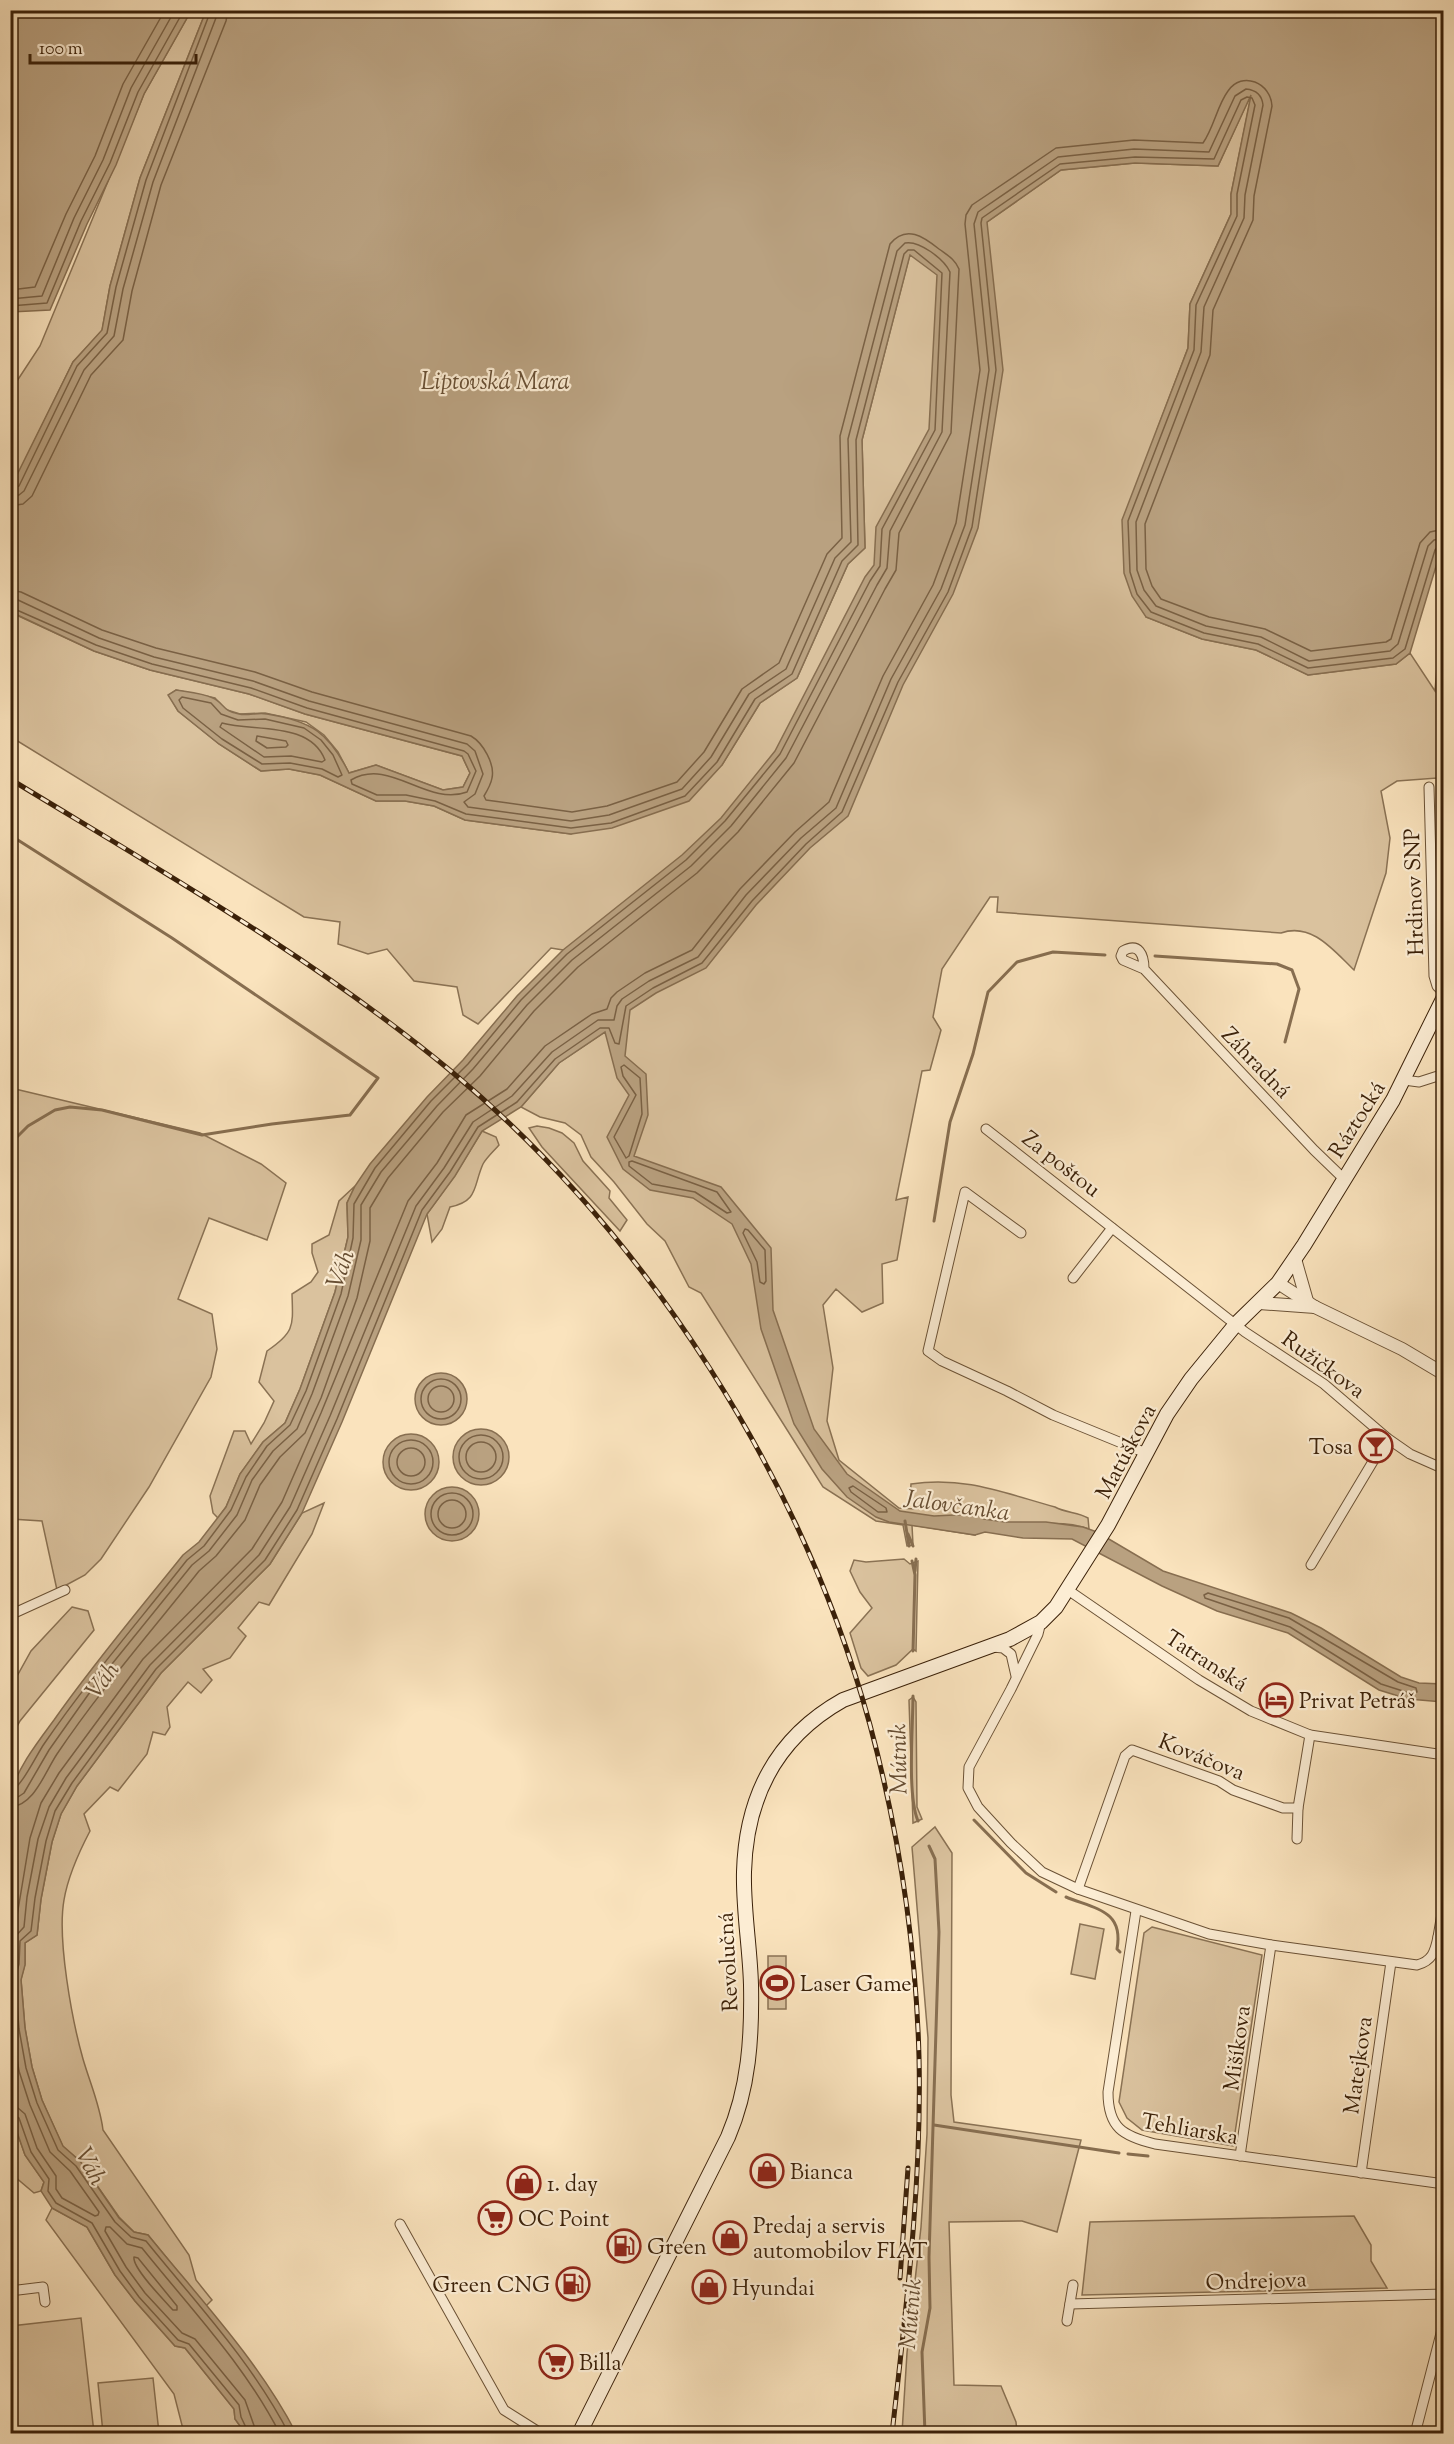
<svg xmlns="http://www.w3.org/2000/svg" width="1454" height="2444" font-family="'Sorts Mill Goudy',serif">
<rect width="100%" height="100%" fill="#fae3bd"/>
<filter id="stains"><feTurbulence type="fractalNoise" baseFrequency=".00333" numOctaves="4"/><feColorMatrix values="0 0 0 0 .2 0 0 0 0 .09 0 0 0 0 .02 0 0 0 .5 -.17"/></filter>
<radialGradient id="worn" r=".72"><stop offset=".6" stop-color="#630" stop-opacity="0"/><stop offset="1" stop-color="#630" stop-opacity=".3"/></radialGradient>
<g fill="#dac29e" stroke="#8a7254" stroke-width="1.5">
<path d="M191 11H206L140 178 110 286 102 331 73 362 11 489V379L17 381 40 346 144 94Z"/>
<path d="M1252 92 1231 194V214L1190 304 1188 348 1157 430 1146 617 1202 639 1256 650 1308 675 1396 664 1410 653 1435 691 1443 594V850L1437 778 1397 781 1381 791 1390 838 1386 873 1354 970C1334 951 1312 922 1281 933L997 912 998 897H990L942 969 933 1017 941 1030 930 1070 922 1071 896 1200 908 1197 897 1260 882 1264 883 1303 862 1312 836 1289 823 1305 833 1368 827 1421 839 1460 899 1508 915 1509 910 1502 911 1484C964 1476 1004 1493 1055 1507 1066 1513 1078 1512 1088 1518L1089 1529C1053 1516 1010 1532 975 1514V1535L912 1525 913 1545 907 1546 903 1525 876 1521 823 1487 701 1293 689 1287 665 1241 647 1224 614 1182 591 1157 581 1135 565 1123 540 1117 521 1107 559 1063 605 1032 563 950 551 948 478 1024 463 1015 457 987 414 981 387 949 368 954 338 944 340 922 304 917 11 737 10 612 94 651 150 670 249 694 305 714 462 756 470 773 463 787 443 790 376 765 349 773 338 752 324 735 306 722 265 713 240 714 224 709 215 698 176 690 169 695 178 711 219 744 261 771 289 769 320 775 376 801H405L434 806 465 820 571 834 722 765 760 703 797 678 848 564 865 548 862 440 910 254 987 222 1061 170 1135 163 1218 166Z"/>
<path d="M11 1088 200 1133 261 1164 286 1183 267 1240 209 1218 178 1299 212 1314 217 1349 211 1377 149 1487 101 1559 85 1575 57 1590 42 1521 11 1519Z"/>
<path d="M537 1126 549 1128 562 1133 574 1143 583 1161 610 1191 609 1198 627 1220 620 1231 542 1147 529 1128Z"/>
<path d="M482 1131 496 1137 499 1145C494 1151 487 1157 483 1164 473 1186 479 1201 450 1207L442 1229 432 1242 427 1214 455 1175Z"/>
<path d="M355 1186 347 1203 348 1237 335 1292 300 1389 285 1423 263 1442 240 1474 226 1507 218 1518 213 1513 210 1496 234 1431H245L251 1444 264 1423 274 1401 259 1382 267 1351C295 1332 293 1326 292 1294L311 1282 318 1272 312 1253V1244L329 1235 339 1201Z"/>
<path d="M324 1503 312 1534 269 1605 259 1602 238 1628 246 1636 230 1658 203 1669 212 1680 201 1693 188 1682 167 1707 170 1727 165 1735 153 1732 147 1754 118 1791 110 1787 84 1814 90 1831C79 1852 68 1876 64 1900 57 1939 72 2020 83 2059 90 2083 100 2105 103 2130L189 2255 196 2280 212 2300 206 2306 148 2235 134 2232 119 2217 80 2161 63 2147 42 2100 32 2067 25 2028 21 1979 25 1964V1943L37 1935 41 1899 52 1842 61 1814 77 1786 161 1673 270 1564 302 1513Z"/>
<path d="M904 1559 910 1564 918 1561 916 1651 913 1649 896 1665 868 1676 861 1668 850 1633 872 1608 860 1592 850 1571 854 1560 866 1562Z"/>
<path d="M72 1607 88 1611 94 1630 20 1721 11 1738V1687L31 1651Z"/>
<path d="M913 1697 916 1702 917 1807 922 1819 913 1823 909 1700Z"/>
<path d="M935 1827 952 1853 951 2095 954 2122 1081 2140 1057 2232 1022 2221 949 2222 954 2385 1001 2386 1016 2422 1017 2433H902L907 2353 921 2227 927 2134 928 2038 912 1847Z"/>
<path d="M1080 1924 1104 1929 1095 1979 1071 1974Z"/>
<path d="M1152 1927 1262 1955 1233 2146 1142 2130 1127 2118 1119 2102 1144 1933Z"/>
<rect x="768" y="1956" width="18" height="53"/>
<path d="M10 2112 25 2155 44 2182 41 2191 34 2193 14 2176 11 2165Z"/>
<path d="M52 2208 87 2227 115 2275 135 2301 175 2346 185 2348 234 2409 235 2419 245 2433H184L174 2394 46 2220Z"/>
<path d="M1354 2216 1371 2245V2261L1387 2288 1082 2295 1090 2222Z"/>
<path d="M81 2318 94 2433H11V2326Z"/>
<path d="M153 2378 159 2433H103L98 2383Z"/>
</g>
<g fill="#b9a180" stroke="#876e50" stroke-width="1.5">
<path d="M11 10 191 11 144 94 116 165 87 224 50 310 11 312Z"/>
<path d="M206 11H1443V543L1410 653 1396 664 1308 675 1256 650 1202 639 1146 617 1132 596 1124 573 1122 520 1188 348 1190 304 1231 214V194L1251 95 1218 166 1135 163 1061 170 987 222 1003 370 978 528 953 594 903 685 848 816 810 848 756 905 706 968 656 993 630 1010 625 1056 646 1074 648 1115 634 1156 721 1187 771 1248 773 1310 814 1429 847 1474 900 1511 934 1516 975 1514 984 1519 1005 1522H1046L1083 1527 1097 1532 1163 1571 1291 1613 1321 1628 1401 1677 1419 1683 1443 1684V1702L1408 1699 1379 1690 1288 1633 1217 1611 1162 1586 1072 1539 1023 1538 985 1532 975 1535 889 1522 876 1517 847 1497 822 1469 794 1424 761 1329 751 1264 732 1224 693 1198 650 1190 623 1169 607 1137 629 1095 617 1078 605 1032 559 1063 521 1107 482 1131 455 1176 427 1214 342 1422 302 1513 270 1564 161 1673 77 1786 61 1814 52 1842 41 1899 37 1935 25 1943V1965L21 1980 25 2028 32 2067 42 2100 63 2146 80 2161 119 2218 134 2232 148 2235C200 2299 258 2360 296 2433H245L235 2419 234 2409 185 2348 175 2346 135 2301 115 2275 87 2227 52 2208 41 2191 44 2182 25 2155 10 2112V1795C18 1767 37 1743 54 1720 94 1663 139 1610 183 1555L199 1542 226 1507 240 1474 263 1442 285 1423 300 1389 335 1292 348 1237 347 1203 355 1186 370 1164 427 1097 463 1060 517 996 563 950 682 855 721 818 775 751 865 577 874 565 876 527 929 429 937 275 910 255 862 440 865 548 848 564 797 678 760 703 722 765 689 801 612 828 571 834 465 820 434 806 405 801H376L320 775 289 769 261 771 219 744 178 711 168 695 176 690C188 692 202 693 213 698 223 702 223 712 239 714 248 716 258 712 267 714 312 721 329 733 349 773L376 765 443 790 463 787 470 773 462 756 305 714 249 694 150 670 94 651 11 612 10 489 73 362 102 330 110 286 140 178Z"/>
<circle cx="441" cy="1399" r="26"/>
<circle cx="481" cy="1457" r="28"/>
<circle cx="411" cy="1462" r="28"/>
<circle cx="452" cy="1514" r="27"/>
</g>
<g fill="none" stroke-linecap="round" stroke-linejoin="round">
<g stroke="#7a6144" stroke-width="1.5">
<path d="M10 290 35 287 66 214 95 156 123 84 165 10"/>
<path d="M10 299 42 296 74 218 103 160 131 88 175 10"/>
<path d="M10 306 47 303 81 221 110 163 138 92 184 10"/>
<path d="M10 489 19 486 77 366 107 333 116 287 146 180 211 10"/>
<path d="M10 497 19 495 24 491 84 370 114 336 123 289 153 182 219 10"/>
<path d="M10 506 23 504 32 496 91 375 123 340 132 291 161 185 226 21 228 10"/>
<path d="M10 590 21 592 102 630 156 648 255 672 312 692 471 736C483 743 495 764 492 778 491 784 487 791 484 796L486 800 572 812 607 806 677 782 704 752 742 689 779 663 827 554 842 538 840 436 890 244C906 224 924 237 939 249 947 255 955 259 959 269L951 433 899 533 896 570 885 589 794 763 738 832 697 873 578 967 534 1011 480 1076 443 1112 388 1178 370 1208V1241L357 1298 321 1398 305 1433 280 1457 260 1485 245 1520 216 1556 199 1571C151 1632 100 1690 57 1754 45 1772 34 1806 10 1807"/>
<path d="M10 599 18 600 99 638 154 657 253 681 309 701 467 744 475 751 483 774 475 794 464 802 468 807 571 821 609 815 682 789 711 757 749 694 786 669 835 558 851 542 848 439 897 251 905 243C919 240 944 259 950 272L942 432 890 531 887 568 877 585 786 758 731 826 691 866 572 960 527 1005 473 1069 437 1106 381 1172 361 1205V1240L348 1296 312 1394 297 1429 273 1451 252 1480 237 1515 209 1551 192 1565 95 1685 49 1750 24 1793 18 1797 10 1798"/>
<path d="M10 607 96 645 152 664 251 688 307 708 464 751 468 754 476 771 467 792C427 807 390 757 351 780L352 784 377 795H406L435 801 466 814 571 828 611 823 685 796 717 762 755 699 792 674 842 561 858 545 856 440 904 254 908 250H914L942 273 935 430 882 529 880 566 870 581 780 754 725 821 686 860 567 954 521 1000 468 1064 431 1101 375 1168 354 1204 353 1238 341 1294 306 1391 290 1425 267 1446 246 1477 231 1510 204 1546 187 1560C139 1621 88 1680 44 1744 37 1754 20 1790 10 1791"/>
<path d="M182 697 211 703 221 714 238 720 265 719 304 728 321 740 333 755 342 775 338 777 322 769 290 763 262 764 222 739 183 708 179 700Z"/>
<path d="M222 723C254 732 310 721 325 760L322 762 291 756 264 757 220 727Z"/>
<path d="M257 736 286 741 288 745 286 747 267 748 256 741Z"/>
<path d="M624 1065 640 1078 642 1114 629 1156 626 1158 614 1137 636 1095 623 1076 621 1067Z"/>
<path d="M632 1161 717 1192 731 1212 727 1213 695 1192 652 1184 629 1166V1162Z"/>
<path d="M745 1229 748 1230 765 1250 766 1281 764 1284 760 1282 757 1262 743 1233Z"/>
<circle cx="441" cy="1399" r="20"/>
<circle cx="441" cy="1399" r="13"/>
<circle cx="481" cy="1457" r="22"/>
<circle cx="411" cy="1462" r="22"/>
<circle cx="481" cy="1457" r="15"/>
<circle cx="411" cy="1462" r="14"/>
<path d="M853 1486 886 1508 887 1512H878L851 1492 849 1488Z"/>
<circle cx="452" cy="1514" r="21"/>
<circle cx="452" cy="1514" r="14"/>
<path d="M1208 1593 1289 1618 1398 1682 1416 1688 1417 1692 1409 1693 1381 1684 1290 1627 1205 1598 1204 1595Z"/>
<path d="M10 1926 16 1922 30 1838 41 1803 59 1773 143 1659 252 1549 282 1502 321 1413 408 1201 437 1163 466 1115 507 1089 545 1046 592 1014 607 1009 611 998 617 992 645 973 692 950 740 889 795 832 829 802 883 676 933 585 956 523 980 370 965 224 966 215 972 205 1056 148 1134 140 1203 143C1214 127 1217 106 1228 91 1242 70 1271 83 1272 106L1254 196 1253 220 1213 310 1210 355 1145 524 1146 569 1152 586 1161 599 1209 617 1265 629 1311 651 1386 642 1391 639 1420 543 1430 532 1444 529"/>
<path d="M10 1967 12 1940 24 1927 27 1897 38 1839 49 1807 66 1778 150 1665 259 1555 290 1507 330 1416 416 1206 444 1168 473 1122 512 1096 552 1052 598 1020H614L617 1006 622 999 649 981 698 957 746 895 801 838 836 808 891 679 941 589 965 525 989 370 974 224 978 212 1058 157 1134 149 1209 152 1235 96 1246 89C1256 90 1262 95 1263 105L1245 195 1244 218 1204 307 1201 352 1136 522 1137 570 1144 590 1156 606 1206 626 1261 637 1309 661 1390 651 1398 644 1428 546 1434 540 1444 538"/>
<path d="M10 2013 19 2071 30 2105 50 2152 70 2171 99 2212 98 2215 95 2216 62 2198 56 2189V2176L37 2148 25 2114 18 2108 10 2107"/>
<path d="M10 2114 19 2118 31 2152 49 2179 48 2191 56 2203 92 2223 120 2271 139 2297 178 2340 189 2344 239 2405 241 2417 249 2434"/>
<path d="M134 2257 138 2258 177 2306V2310H173C164 2300 132 2268 134 2257Z"/>
<path d="M257 2434 245 2400 195 2339 182 2333 145 2293 126 2267 105 2231 106 2227H110L127 2244 142 2248C190 2308 245 2365 280 2434"/>
<path d="M289 2434C252 2362 196 2303 146 2241L131 2237 115 2222 76 2166 58 2150 37 2103 26 2068 19 2029 15 1979 19 1964 20 1941 31 1931 35 1898 46 1841 55 1811 72 1783 156 1669 265 1560 297 1510 337 1419 422 1210 450 1172 478 1127 517 1102 555 1059 600 1028H609L615 1043 619 1044 626 1006 653 988 702 963 752 901 806 844 842 812 898 682 948 592 972 527 996 370 981 223 982 218 1060 164 1135 157 1214 159 1241 100 1247 97 1252 98 1255 105 1237 194V216L1196 305 1194 350 1128 521 1130 572 1137 594 1151 612 1204 633 1258 644 1308 668 1393 658 1405 649 1435 550 1438 546H1444"/>
</g>
<g stroke="#876e50" stroke-width="3">
<path d="M10 835 172 938 378 1078 350 1115 272 1124 202 1135 102 1110 70 1107 55 1110 28 1126 10 1144"/>
<path d="M1155 956 1277 964 1292 970 1299 989 1285 1042"/>
<path d="M934 1221 950 1122 973 1054 988 992 1017 962 1053 952 1105 955"/>
<path d="M905 1521 909 1546"/>
<path d="M908 1534 913 1546"/>
<path d="M912 1561 915 1575 913 1651"/>
<path d="M915 1571 916 1559"/>
<path d="M913 1696C913 1727 907 1795 918 1821"/>
<path d="M974 1820 1026 1873 1056 1892"/>
<path d="M1066 1897C1095 1909 1124 1910 1117 1949L1120 1952"/>
<path d="M934 2125 1119 2153"/>
<path d="M1128 2154 1148 2156"/>
<path d="M925 2434 922 2352 930 2308 929 2257 939 1932 935 1859 929 1846"/>
</g>
<g stroke="#6b5236" stroke-width="11">
<g id="minor">
<path d="M1429 787 1434 976 1437 986 1444 993"/>
<path d="M1144 969C1144 955 1139 942 1123 951L1121 956 1123 960 1144 969 1314 1150 1344 1179"/>
<path d="M1404 1080 1419 1082 1444 1074"/>
<path d="M986 1129 1245 1332 1324 1384 1387 1438"/>
<path d="M1021 1233 965 1192 928 1351 942 1361 1007 1391 1053 1415 1146 1453"/>
<path d="M1073 1278 1112 1228"/>
<path d="M1311 1565 1387 1438 1410 1454 1444 1469"/>
<path d="M1068 1590 1199 1680 1251 1711 1310 1735 1444 1755"/>
<path d="M10 1615 65 1590"/>
<path d="M1041 1622 1038 1634 1011 1689 969 1767 968 1788 978 1807 1011 1843 1042 1872 1078 1889 1209 1934 1271 1945 1417 1965C1432 1961 1435 1952 1438 1937L1444 1938"/>
<path d="M993 1647 1003 1648 1011 1654 1016 1676"/>
<path d="M1297 1839 1298 1808 1310 1735"/>
<path d="M1078 1889 1125 1756 1132 1750 1219 1781 1233 1790 1283 1808H1298"/>
<path d="M1136 1911 1108 2092C1108 2128 1123 2136 1155 2144L1444 2184"/>
<path d="M1438 1937 1444 1902"/>
<path d="M1240 2156 1271 1945"/>
<path d="M1361 2173 1391 1962"/>
<path d="M400 2224 504 2410 542 2434"/>
<path d="M10 2291 43 2287 45 2302"/>
<path d="M1070 2304 1444 2294"/>
<path d="M1067 2321 1073 2285"/>
<path d="M1415 2434 1444 2322"/>
</g>
</g>
<g stroke="#6b5236" stroke-width="14">
<g id="tertiary">
<path d="M1295 1259 1307 1301"/>
<path d="M1278 1283 1315 1307 1402 1349 1444 1374"/>
<path d="M1259 1303 1315 1307"/>
</g>
</g>
<g stroke="#3b2109" stroke-width="16">
<path id="secondary" d="M579 2434 728 2137C749 2088 752 2037 751 1985 750 1947 743 1909 744 1872 746 1796 777 1737 843 1700L1010 1639 1041 1622 1056 1607 1108 1525 1167 1414 1191 1379 1236 1324 1278 1283 1304 1245 1393 1100 1444 997"/>
</g>
<use href="#minor" stroke="#fcedd4" stroke-width="9"/>
<use href="#tertiary" stroke="#fcedd4" stroke-width="12"/>
<use href="#secondary" stroke="#fcedd4" stroke-width="14"/>
<g stroke="#3b2109" stroke-width="5">
<g id="rail">
<path d="M10 779C161 871 316 959 452 1072 648 1236 803 1479 870 1725 899 1833 916 1945 919 2057 922 2183 906 2308 892 2434"/>
<path d="M900 2278 908 2168"/>
</g>
</g>
<use href="#rail" stroke="#fcedd4" stroke-width="3" stroke-dasharray="9" stroke-linecap="butt"/>
</g>
<defs>
<g id="bar-ring" transform="scale(1.725)"><circle r="9.5" fill="#fcedd4" stroke="#8f2418" stroke-width="1.5"/><path d="M-6-5H6L.8 .8V4.5H3.5V6h-7V4.5H-.8V.8Z" fill="#8f2418"/></g>
<g id="hotel-ring" transform="scale(1.725)"><circle r="9.5" fill="#fcedd4" stroke="#8f2418" stroke-width="1.5"/><path d="M-6-4.5h1.5V1H6V5H4.5V3h-9V5H-6ZM-4 0a1.8 1.8 0 1 1 3.6 0ZM.5 0V-2.5h3Q6-2.5 6 0Z" fill="#8f2418"/></g>
<g id="stadium-ring" transform="scale(1.725)"><circle r="9.5" fill="#fcedd4" stroke="#8f2418" stroke-width="1.5"/><path d="M0-5a6.5 5 0 1 0 0 10a6.5 5 0 1 0 0-10ZM-3.5-1.8h7v3.6h-7Z" fill="#8f2418"/></g>
<g id="shop-ring" transform="scale(1.725)"><circle r="9.5" fill="#fcedd4" stroke="#8f2418" stroke-width="1.5"/><path d="M-5-2.5h2.3a2.7 3.5 0 0 1 5.4 0H5L5.5 6h-11ZM-1.5-2.5h3a1.5 2.3 0 0 0-3 0Z" fill="#8f2418"/></g>
<g id="supermarket-ring" transform="scale(1.725)"><circle r="9.5" fill="#fcedd4" stroke="#8f2418" stroke-width="1.5"/><path d="M-6-5.5h2.5l.6 2H6L4.5 2H-2.5L-4.4-4H-6ZM-1.5 3.2a1.3 1.3 0 1 0 .1 0ZM3 3.2a1.3 1.3 0 1 0 .1 0Z" fill="#8f2418"/></g>
<g id="fuel-ring" transform="scale(1.725)"><circle r="9.5" fill="#fcedd4" stroke="#8f2418" stroke-width="1.5"/><path d="M-5.5-6h7V0h2V4h1.3V-2.5L3-4.5l.8-.8L6-3V5H2.5V1h-1V6h-7ZM-4.2-4.7v3.2H.2V-4.7Z" fill="#8f2418"/></g>
</defs>
<g fill-rule="evenodd">
<use href="#bar-ring" x="1376" y="1446"/>
<use href="#hotel-ring" x="1276" y="1700"/>
<use href="#stadium-ring" x="777" y="1983"/>
<use href="#shop-ring" x="767" y="2171"/>
<use href="#shop-ring" x="524" y="2183"/>
<use href="#supermarket-ring" x="495" y="2218"/>
<use href="#shop-ring" x="730" y="2238"/>
<use href="#fuel-ring" x="624" y="2246"/>
<use href="#fuel-ring" x="573" y="2284"/>
<use href="#shop-ring" x="709" y="2287"/>
<use href="#supermarket-ring" x="556" y="2362"/>
</g>
<g text-anchor="middle" stroke-width="4.5" stroke-linejoin="round" paint-order="stroke">
<g font-size="22" fill="#3b2109" stroke="#fcedd4">
<text transform="translate(1413 892) rotate(-92)" y="8">Hrdinov SNP</text>
<text transform="translate(1257 1062) rotate(46)" y="8">Záhradná</text>
<text transform="translate(1356 1119) rotate(-58)" y="8">Ráztocká</text>
<text transform="translate(1062 1163) rotate(38)" y="8">Za poštou</text>
<text transform="translate(1324 1364) rotate(36)" y="8">Ružičkova</text>
<text transform="translate(1125 1451) rotate(-62)" y="8">Matúškova</text>
<text transform="translate(1207 1660) rotate(33)" y="8">Tatranská</text>
<text transform="translate(1202 1756) rotate(22)" y="8">Kováčova</text>
<text transform="translate(727 1962) rotate(-93)" y="8">Revolučná</text>
<text transform="translate(1236 2048) rotate(-82)" y="8">Mišíkova</text>
<text transform="translate(1357 2065) rotate(-82)" y="8">Matejkova</text>
<text transform="translate(1190 2128) rotate(10)" y="8">Tehliarska</text>
<text transform="translate(1256 2280) rotate(-2)" y="8">Ondrejova</text>
</g>
<g font-size="22" fill="#3b2109" stroke="#fcedd4" text-anchor="start">
<text x="1353" y="1454" text-anchor="end">Tosa</text>
<text x="1299" y="1708">Privat Petráš</text>
<text x="800" y="1991">Laser Game</text>
<text x="790" y="2179">Bianca</text>
<text x="547" y="2191">1. day</text>
<text x="518" y="2226">OC Point</text>
<text x="753" y="2233">Predaj a servis<tspan x="753" dy="25">automobilov FIAT</tspan></text>
<text x="647" y="2254">Green</text>
<text x="550" y="2292" text-anchor="end">Green CNG</text>
<text x="732" y="2295">Hyundai</text>
<text x="579" y="2370">Billa</text>
</g>
<g font-size="24" font-style="italic" fill="#674e33" stroke="#fcedd4">
<text x="495" y="389">Liptovská Mara</text>
<text transform="translate(340 1269) rotate(-69)" y="8">Váh</text>
<text transform="translate(957 1505) rotate(8)" y="8">Jalovčanka</text>
<text transform="translate(102 1680) rotate(-53)" y="8">Váh</text>
<text transform="translate(898 1759) rotate(-91)" y="8">Mútnik</text>
<text transform="translate(91 2166) rotate(63)" y="8">Váh</text>
<text transform="translate(910 2314) rotate(-85)" y="8">Mútnik</text>
</g>
</g>
<rect width="1454" height="2444" fill="none" stroke="#fae3bd" stroke-width="36"/>
<rect x="12" y="12" width="1430" height="2420" fill="none" stroke="#3b2109" stroke-width="3"/>
<rect x="18" y="18" width="1418" height="2408" fill="none" stroke="#3b2109" stroke-width="1.5"/>
<path d="M30 54v9h166v-9" fill="none" stroke="#3b2109" stroke-width="3"/>
<text x="39" y="54" font-size="18" fill="#3b2109" stroke="#fcedd4" stroke-width="4.5" paint-order="stroke">100 m</text>
<rect width="100%" height="100%" filter="url(#stains)"/>
<rect width="100%" height="100%" fill="url(#worn)"/>
</svg>
